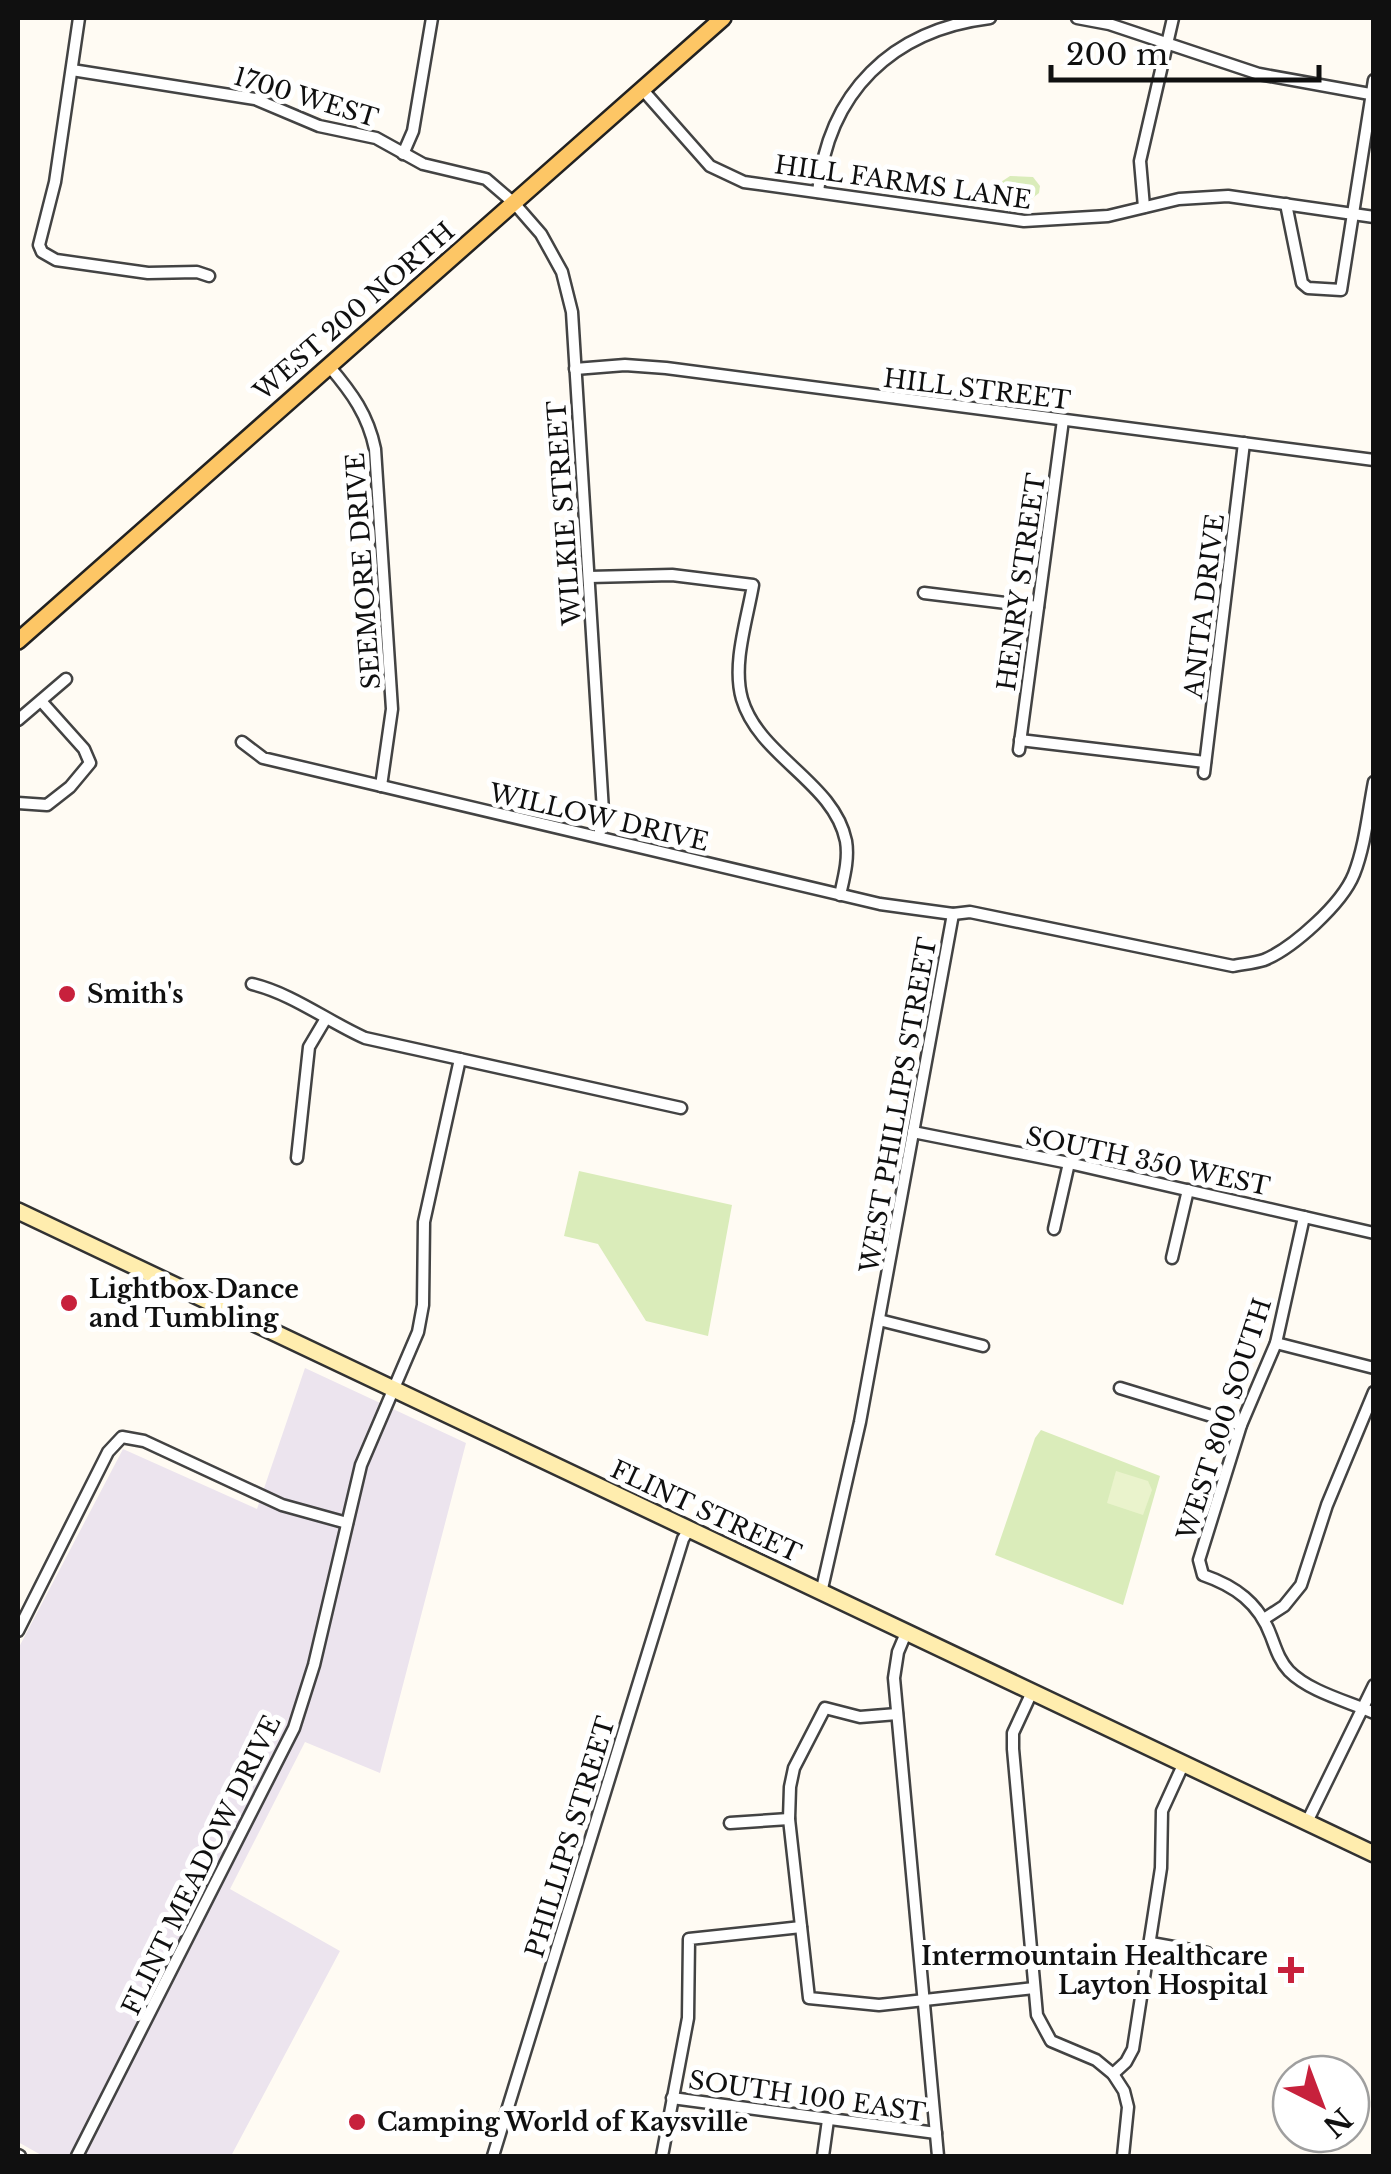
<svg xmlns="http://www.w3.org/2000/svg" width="1391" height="2174" font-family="'Libre Baskerville',serif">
<rect width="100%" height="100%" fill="#fffbf3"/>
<path fill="#ece4ee" d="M305 1368 466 1443 380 1773 305 1742 230 1889 340 1951 231 2156H43L18 2142V1649L123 1449 257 1509Z"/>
<g fill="#daecba">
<path d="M1010 176 1033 177 1040 186 1039 193 1029 201 1006 195 1001 190V182Z"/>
<path d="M579 1171 732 1205 708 1336 646 1321 598 1244 564 1236Z"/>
<path d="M1041 1430 1160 1476 1123 1605 995 1555 1035 1438Z"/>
</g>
<path fill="#eaf3cc" d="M1116 1471 1148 1481 1152 1490 1143 1515 1107 1503Z"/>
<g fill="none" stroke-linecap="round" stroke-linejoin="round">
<g stroke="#434343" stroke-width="15">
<g id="street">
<path d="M79 18 55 182 39 245 42 252 56 260 148 273 197 272 209 276"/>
<path d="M1077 18 1109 24 1259 74 1370 94"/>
<path d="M72 70 255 99 319 126 376 138 423 164 486 179 514 203 541 234 562 272 572 312 603 811 599 837"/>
<path d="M642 89 710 166 744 182 1024 221 1108 216 1179 199 1228 196 1374 217"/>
<path d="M403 154 413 131 432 18"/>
<path d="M818 192C828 92 892 30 990 18"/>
<path d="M1286 204 1302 283 1308 288 1341 290 1374 80"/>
<path d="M1144 207 1140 161 1173 18"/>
<path d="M329 366C352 393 368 415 375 449L392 709 381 786"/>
<path d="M575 369 625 365 666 368 1374 460"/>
<path d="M589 577 672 575 753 585C747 620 732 664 742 699 759 757 834 782 846 841 849 859 844 877 840 895"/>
<path d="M924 593 1038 607"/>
<path d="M18 720 66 679"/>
<path d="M1020 740 1205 762"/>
<path d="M242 742 263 758 880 904 953 914 970 912 1233 966C1243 964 1254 963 1264 960 1293 948 1342 904 1354 874 1365 846 1368 813 1374 782"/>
<path d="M1019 750 1063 420"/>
<path d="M1204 773 1244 443"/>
<path d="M18 803 47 805 70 787 90 763 84 749 41 701"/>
<path d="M252 984C293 994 327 1021 365 1038L681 1108"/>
<path d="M913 1132 1069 1163 1374 1233"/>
<path d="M297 1158 309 1047 325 1020"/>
<path d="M1304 1217 1276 1343 1241 1425 1199 1560 1203 1575C1235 1586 1259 1603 1271 1636 1276 1649 1279 1660 1289 1671 1310 1692 1347 1701 1374 1713"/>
<path d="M1054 1229 1069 1163"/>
<path d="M1172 1258 1188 1190"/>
<path d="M879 1320 983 1346"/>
<path d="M1276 1343 1374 1368"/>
<path d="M1120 1388 1241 1425"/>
<path d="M821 1593 860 1422 953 914"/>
<path d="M1264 1619 1284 1606 1301 1585 1327 1505 1374 1392"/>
<path d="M18 1631 108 1452 122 1437 144 1441 282 1505 347 1523"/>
<path d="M906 1633 898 1652 894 1678 938 2156"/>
<path d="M1032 1692 1013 1733V1749L1037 2015 1051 2041 1096 2060 1113 2074 1124 2091 1128 2107 1123 2156"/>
<path d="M897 1714 860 1717 825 1708 794 1768 790 1787 789 1819 809 1998 879 2005 1034 1988"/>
<path d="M1307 1822 1374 1685"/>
<path d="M730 1823 789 1819"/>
<path d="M1151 1943 1207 1953"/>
<path d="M1113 2074 1126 2062 1133 2049 1161 1868 1162 1811 1183 1765"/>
<path d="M672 2098 936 2133"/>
<path d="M18 2155 20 2156"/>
<path d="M77 2156 294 1728 314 1665 361 1465 418 1332 423 1305 424 1222 460 1059"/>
<path d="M493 2156 683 1539 688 1531"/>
<path d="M662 2156 688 2018 689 1939 801 1927"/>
<path d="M823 2156 828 2120"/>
</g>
</g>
<g stroke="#323232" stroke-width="20">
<path id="secondary" d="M18 1211 1374 1854"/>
</g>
<g stroke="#212121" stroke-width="20">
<path id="primary" d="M18 641 723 18"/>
</g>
<use href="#street" stroke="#fff" stroke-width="10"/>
<use href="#secondary" stroke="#ffedae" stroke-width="15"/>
<use href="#primary" stroke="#fdc665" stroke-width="15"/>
</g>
<g fill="#c7213c" stroke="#fff" stroke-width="4">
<circle cx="67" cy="994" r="10"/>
<circle cx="69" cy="1303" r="10"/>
<path d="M1286 1955h10v10h10v10h-10v10h-10v-10h-10v-10h10z"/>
<circle cx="357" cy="2122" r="10"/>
</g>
<g text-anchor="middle" stroke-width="10" stroke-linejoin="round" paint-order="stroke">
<g font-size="25" fill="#101010" stroke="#fff">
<text transform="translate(306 97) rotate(17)" y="9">1700 WEST</text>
<text transform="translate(903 182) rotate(8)" y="9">HILL FARMS LANE</text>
<text transform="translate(354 311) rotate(-41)" y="9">WEST 200 NORTH</text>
<text transform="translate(977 389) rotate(7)" y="9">HILL STREET</text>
<text transform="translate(564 513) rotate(-94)" y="9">WILKIE STREET</text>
<text transform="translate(363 571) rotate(-94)" y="9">SEEMORE DRIVE</text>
<text transform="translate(1021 582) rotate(-82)" y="9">HENRY STREET</text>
<text transform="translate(1204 606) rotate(-83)" y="9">ANITA DRIVE</text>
<text transform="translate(599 817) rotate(13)" y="9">WILLOW DRIVE</text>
<text transform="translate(898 1105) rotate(-80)" y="9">WEST PHILLIPS STREET</text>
<text transform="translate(1148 1161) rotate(12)" y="9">SOUTH 350 WEST</text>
<text transform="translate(1224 1419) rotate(-72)" y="9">WEST 800 SOUTH</text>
<text transform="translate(706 1511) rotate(25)" y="9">FLINT STREET</text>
<text transform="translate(570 1837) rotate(-73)" y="9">PHILLIPS STREET</text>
<text transform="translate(201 1865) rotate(-64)" y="9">FLINT MEADOW DRIVE</text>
<text transform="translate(807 2096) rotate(8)" y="9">SOUTH 100 EAST</text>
</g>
<g font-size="25" font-weight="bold" fill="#101010" stroke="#fff" text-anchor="start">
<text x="87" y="1003">Smith's</text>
<text x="89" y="1298">Lightbox Dance<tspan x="89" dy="29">and Tumbling</tspan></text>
<text x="1268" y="1965" text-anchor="end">Intermountain Healthcare<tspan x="1268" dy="29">Layton Hospital</tspan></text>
<text x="377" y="2131">Camping World of Kaysville</text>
</g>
</g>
<rect width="1391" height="2174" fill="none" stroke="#101010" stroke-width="40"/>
<g transform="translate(1321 2104) rotate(138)"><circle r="48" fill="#ffffff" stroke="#9f9f9f" stroke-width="2.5"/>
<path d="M0-8L18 38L0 25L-18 38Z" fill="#c7213c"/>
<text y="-15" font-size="28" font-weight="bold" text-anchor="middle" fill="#101010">N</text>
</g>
<path d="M1051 65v15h268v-15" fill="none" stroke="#101010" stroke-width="5"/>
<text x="1066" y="65" font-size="30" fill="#101010" stroke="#ffffff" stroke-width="8" paint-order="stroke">200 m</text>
</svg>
